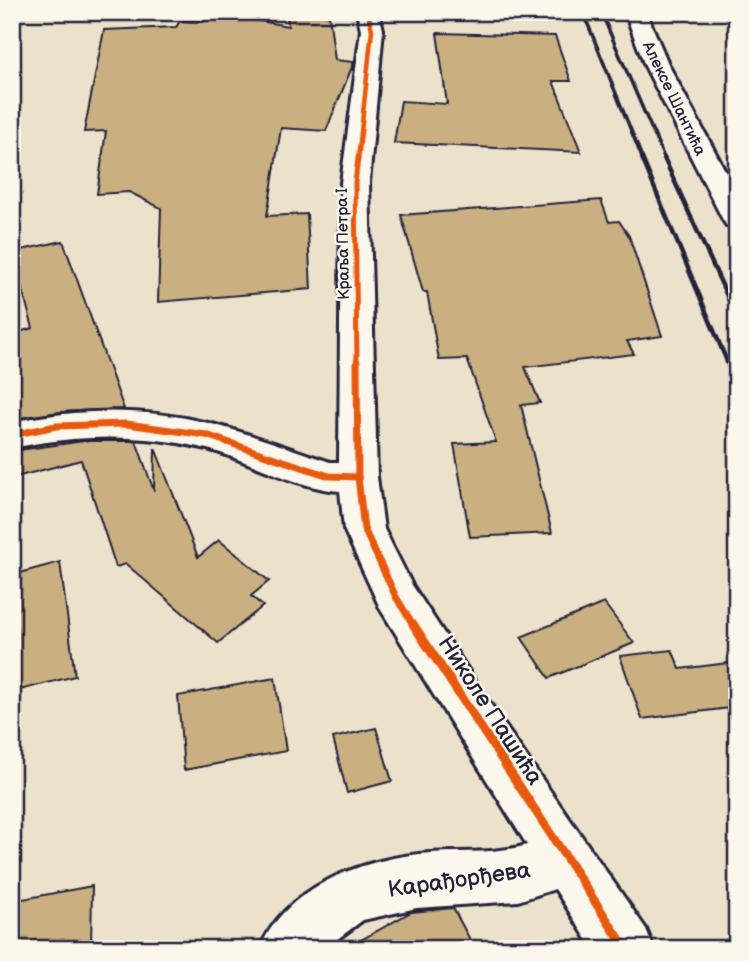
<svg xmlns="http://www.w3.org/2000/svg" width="749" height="961" font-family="'Balsamiq Sans',sans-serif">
<rect width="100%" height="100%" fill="#ece2cc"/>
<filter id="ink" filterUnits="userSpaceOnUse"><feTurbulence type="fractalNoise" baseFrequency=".0143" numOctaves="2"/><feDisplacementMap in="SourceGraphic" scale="14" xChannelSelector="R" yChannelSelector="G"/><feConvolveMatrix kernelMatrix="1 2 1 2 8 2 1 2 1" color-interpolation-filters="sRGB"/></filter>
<g filter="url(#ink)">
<g fill="#cab080" stroke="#22223b" stroke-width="2">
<path d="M287 12H325V15H329L335 60 354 62 326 131 281 128 267 216 307 214 311 289 158 302 161 208 129 192 97 194 106 131 84 132 104 30 176 27 180 21 203 22 216 13 288 26Z"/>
<path d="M437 33 555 36 571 81H553L581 152 394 143 401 101 447 104Z"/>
<path d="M601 200 609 222 619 221 629 236 662 336 627 341 634 354 525 367 540 403 521 405 552 533 470 537 454 444 496 442 467 359 439 360 427 292H423L401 215Z"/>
<path d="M63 241 124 409 60 412 12 419V334L33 328 12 252Z"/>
<path d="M84 441H136L154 491 155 448 198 557 219 540 269 581 251 596 263 606 218 643 126 564 116 567 81 460 12 478V451Z"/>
<path d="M60 562 75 676 12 692V575Z"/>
<path d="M604 603 634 643 549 678 521 637Z"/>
<path d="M672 650 680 669 737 662V707L642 719 620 656Z"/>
<path d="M275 678 286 751 184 770 178 696Z"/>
<path d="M376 728 392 781 347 793 333 738Z"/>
<path d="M92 886 91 949H12V901Z"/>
<path d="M453 908 475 949H345L411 912Z"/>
</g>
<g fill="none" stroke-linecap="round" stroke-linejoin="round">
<g stroke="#22223b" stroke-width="6">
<g id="minor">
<path d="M357 12H379L383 30 369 183 377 477 384 529 412 585 503 723 646 929 654 949H593L555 889 518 901 417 908 363 920 324 949H260C285 888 358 861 419 854 454 850 493 855 527 845L381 610 344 529 340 491C297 489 246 458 203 448 140 433 75 435 12 448V422C76 409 144 407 208 423 249 433 290 449 330 462H339L341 183 361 30Z"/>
<path d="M625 12H646L669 66 737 193V229L727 226 723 220 645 66Z"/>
</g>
</g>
<use href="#minor" fill="#fbf7ec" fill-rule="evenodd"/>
<g stroke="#22223b" stroke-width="3.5">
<path d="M583 12 643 160"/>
<path d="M601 12 665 160"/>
</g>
<g stroke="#22223b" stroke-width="4.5">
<path d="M642 158 728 364"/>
<path d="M664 158 737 318"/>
</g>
<path stroke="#22223b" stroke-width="5" d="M727 362 737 382"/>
<g stroke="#fbf7ec" stroke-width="7">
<path id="cycleway-far3" d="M358 160 372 30 368 12"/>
</g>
<g stroke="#fbf7ec" stroke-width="9">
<path id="cycleway-far2" d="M357 364 355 183 358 158"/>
</g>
<g stroke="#fbf7ec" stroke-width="11">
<g id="cycleway-far1">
<path d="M357 362 358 477 364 529 396 597 414 626"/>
<path d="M12 435 56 426 127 424 206 435 329 476 358 477"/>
</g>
</g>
<g stroke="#fbf7ec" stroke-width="13">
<path id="cycleway" d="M413 624 626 949"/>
</g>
<use href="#cycleway-far3" stroke="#e8590c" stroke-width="4.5"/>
<use href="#cycleway-far2" stroke="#e8590c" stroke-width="5"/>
<use href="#cycleway-far1" stroke="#e8590c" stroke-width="7"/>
<use href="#cycleway" stroke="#e8590c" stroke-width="9"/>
</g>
</g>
<g text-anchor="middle" stroke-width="5" stroke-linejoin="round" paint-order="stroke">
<g font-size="16" fill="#22223b" stroke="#fbf7ec">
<text transform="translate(675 98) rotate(64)" y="6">Алексе Шантића</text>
<text transform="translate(342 244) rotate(-91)" y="6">Краља Петра I</text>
</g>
<g font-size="23" fill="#22223b" stroke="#fbf7ec">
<text transform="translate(491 710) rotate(57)" y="8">Николе Пашића</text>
<text transform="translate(459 879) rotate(-8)" y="8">Карађорђева</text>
</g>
</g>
<rect width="749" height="961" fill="none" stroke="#fbf7ec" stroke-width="42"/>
<rect x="21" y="21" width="707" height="919" fill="none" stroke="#22223b" stroke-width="2.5" filter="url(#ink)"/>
</svg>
